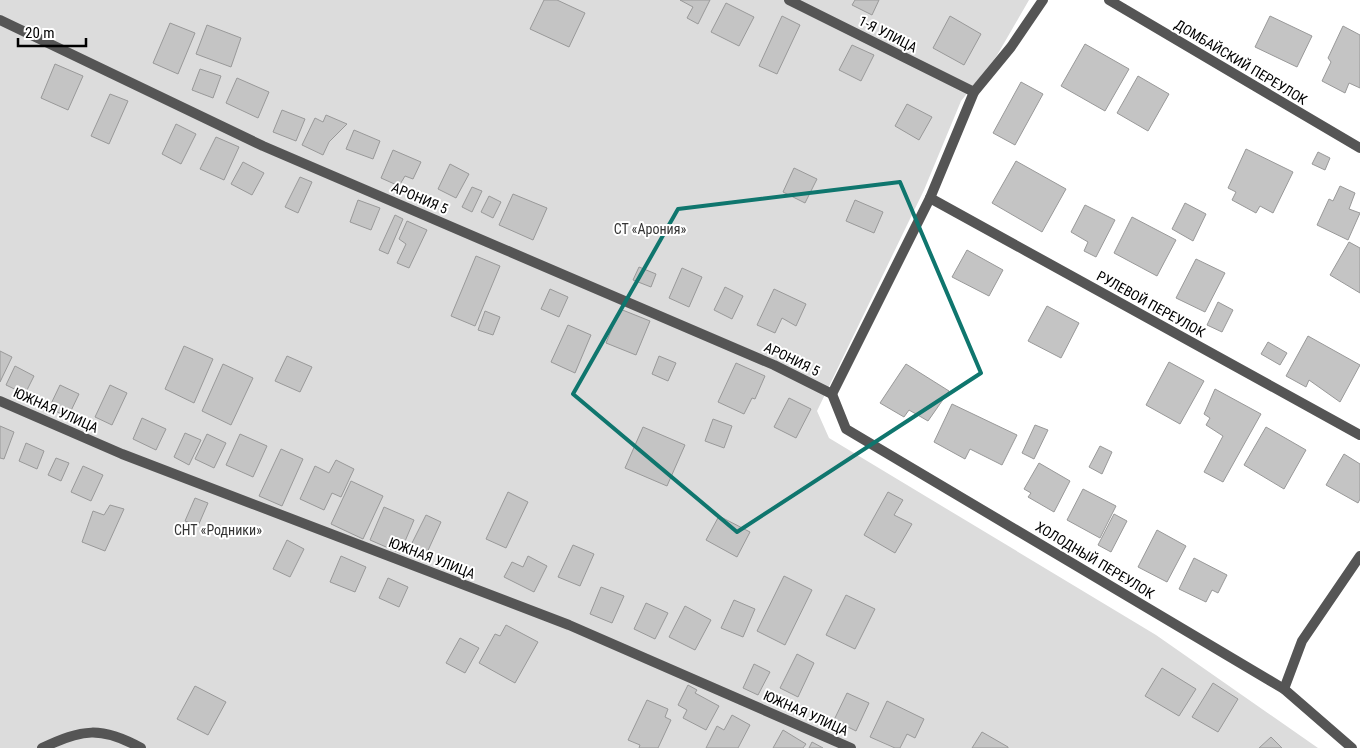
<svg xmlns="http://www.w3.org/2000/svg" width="1360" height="748" font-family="'Roboto Condensed',sans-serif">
<rect width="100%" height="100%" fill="#fff"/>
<path fill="#dcdcdc" d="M0 0H1029L996 57 961 101 924 190 817 411 829 438 1156 635 1318 748H0Z"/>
<g fill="#c4c4c4" stroke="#999">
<path d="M544 0H557L585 13 569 47 530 29Z"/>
<path d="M680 0H710L698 24 687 18 693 7Z"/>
<path d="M855 0H879L872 15 852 5Z"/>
<path d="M726 3 754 17 739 46 711 32Z"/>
<path d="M782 16 800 25 777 74 759 66Z"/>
<path d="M950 16 981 34 964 65 933 48Z"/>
<path d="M1270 16 1312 36 1297 67 1255 47Z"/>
<path d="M170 23 195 33 178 74 153 63Z"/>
<path d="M207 25 241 38 231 67 196 54Z"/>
<path d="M1343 26 1360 35V88L1349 83 1345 93 1322 81 1331 62 1328 58Z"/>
<path d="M1085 44 1129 69 1105 111 1061 86Z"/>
<path d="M852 45 874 55 861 81 839 70Z"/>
<path d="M55 64 83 76 68 110 41 98Z"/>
<path d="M200 69 221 76 213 98 192 90Z"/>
<path d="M1138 76 1169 94 1148 131 1117 113Z"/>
<path d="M237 78 269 92 258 118 226 103Z"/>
<path d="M1021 82 1043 94 1015 145 993 133Z"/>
<path d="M110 94 128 101 109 144 91 136Z"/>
<path d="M907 104 932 117 919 140 895 126Z"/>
<path d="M282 110 305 119 296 141 273 132Z"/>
<path d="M326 115 347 124 329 142 323 155 302 145 315 118 323 122Z"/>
<path d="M176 124 196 134 181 164 162 154Z"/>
<path d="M354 130 380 141 373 159 346 149Z"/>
<path d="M216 137 239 147 224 180 200 169Z"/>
<path d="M1246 149 1293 172 1273 213 1260 206 1256 213 1232 200 1236 192 1228 188Z"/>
<path d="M393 150 421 162 413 179 405 176 399 186 381 178Z"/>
<path d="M1318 152 1330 158 1325 170 1312 164Z"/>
<path d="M1016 161 1066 189 1042 232 992 203Z"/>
<path d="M243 162 264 173 252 195 231 184Z"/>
<path d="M450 164 469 174 456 198 438 189Z"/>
<path d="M794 168 817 179 805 203 783 192Z"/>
<path d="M300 177 312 182 298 213 285 207Z"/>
<path d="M1340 186 1355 193 1349 209 1360 213 1348 240 1317 225 1329 199 1333 201Z"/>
<path d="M472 187 482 191 472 212 462 207Z"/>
<path d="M513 194 547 208 533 240 499 225Z"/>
<path d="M489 196 501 202 493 218 481 212Z"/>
<path d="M358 200 380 208 371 230 350 222Z"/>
<path d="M855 200 883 212 874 233 846 221Z"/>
<path d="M1185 203 1206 214 1193 241 1172 229Z"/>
<path d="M1085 205 1115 220 1096 257 1084 251 1088 242 1071 232Z"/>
<path d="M395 215 403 219 388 254 379 250Z"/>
<path d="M1132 217 1176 240 1157 276 1114 253Z"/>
<path d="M407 221 427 230 409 268 397 263 406 244 399 239Z"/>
<path d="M1349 242 1360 248V293L1330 275Z"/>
<path d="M967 250 1003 270 989 296 952 277Z"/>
<path d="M476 256 500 266 475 326 451 316Z"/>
<path d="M1196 259 1225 273 1205 312 1176 298Z"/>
<path d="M639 267 656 274 651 287 633 280Z"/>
<path d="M682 268 702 277 689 307 669 298Z"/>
<path d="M725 287 743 296 732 319 714 310Z"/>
<path d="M550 289 568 297 559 317 541 309Z"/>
<path d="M774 289 806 304 796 326 782 318 775 333 757 325Z"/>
<path d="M1218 302 1233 310 1222 332 1207 325Z"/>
<path d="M1047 306 1079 323 1061 358 1028 341Z"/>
<path d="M620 309 650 321 636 355 606 343Z"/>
<path d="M485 311 500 317 493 335 478 330Z"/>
<path d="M568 325 591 335 575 373 551 362Z"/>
<path d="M1308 336 1360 365 1340 402 1309 380 1306 387 1286 376Z"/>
<path d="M1268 342 1287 353 1280 365 1261 354Z"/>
<path d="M184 346 213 359 194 403 165 389Z"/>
<path d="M0 351 12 357 0 382Z"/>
<path d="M287 356 312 367 300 392 275 381Z"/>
<path d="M659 356 676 363 668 381 652 374Z"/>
<path d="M1169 362 1204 381 1180 424 1146 405Z"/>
<path d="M736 363 765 376 755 399 752 398 744 414 718 402Z"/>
<path d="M223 364 253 378 231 425 202 411Z"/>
<path d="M906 364 949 391 928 421 909 410 904 417 880 403Z"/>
<path d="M15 366 34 376 25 394 6 385Z"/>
<path d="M60 385 79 394 68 417 49 408Z"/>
<path d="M110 385 127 393 112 425 95 417Z"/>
<path d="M1215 389 1261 414 1223 482 1204 472 1223 436 1206 425 1210 418 1204 414Z"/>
<path d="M789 398 811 409 796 438 774 427Z"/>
<path d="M952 404 1017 435 1002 465 970 449 965 459 934 442Z"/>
<path d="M142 418 166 429 156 450 133 439Z"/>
<path d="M713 419 732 426 724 448 705 441Z"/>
<path d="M1035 425 1048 430 1034 459 1022 453Z"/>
<path d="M0 426 14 432 4 459 0 458Z"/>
<path d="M643 427 685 445 667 486 625 468Z"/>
<path d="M1266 427 1306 450 1284 489 1244 465Z"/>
<path d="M185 433 201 440 189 465 174 457Z"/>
<path d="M207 434 226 443 214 468 195 459Z"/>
<path d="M240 434 267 446 253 477 226 465Z"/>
<path d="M26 443 44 451 37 469 19 461Z"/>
<path d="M1100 446 1112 452 1102 474 1089 467Z"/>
<path d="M281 449 303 459 282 506 259 496Z"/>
<path d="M1344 454 1360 464V499L1358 503 1326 485Z"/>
<path d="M56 458 69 463 61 481 48 475Z"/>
<path d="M336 460 354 469 341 497 332 493 324 510 300 499 315 466 329 473Z"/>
<path d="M1039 463 1070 481 1054 512 1028 497 1031 493 1024 489Z"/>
<path d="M83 466 103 475 91 501 71 492Z"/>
<path d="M351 481 383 496 363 539 331 524Z"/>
<path d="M1083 489 1116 506 1100 538 1067 520Z"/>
<path d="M508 492 528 502 506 548 486 539Z"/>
<path d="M888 492 903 500 894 515 912 524 895 553 864 535Z"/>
<path d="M195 498 208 503 198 526 185 521Z"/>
<path d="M110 505 124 509 105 551 82 542 93 511 104 515Z"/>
<path d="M384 507 414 520 400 553 370 540Z"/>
<path d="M1114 514 1127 521 1111 552 1098 545Z"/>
<path d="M426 515 441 522 425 557 409 549Z"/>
<path d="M719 516 750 532 737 557 706 540Z"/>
<path d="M1157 530 1186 546 1167 582 1138 567Z"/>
<path d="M287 540 304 549 290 577 273 569Z"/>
<path d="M573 545 594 554 580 586 558 577Z"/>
<path d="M341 556 366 567 355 592 330 582Z"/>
<path d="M528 556 547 566 534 592 504 577 512 562 523 567Z"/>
<path d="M1194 558 1227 575 1218 593 1212 590 1206 602 1179 589Z"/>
<path d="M784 576 812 590 785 645 757 631Z"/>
<path d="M388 578 408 587 399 607 379 598Z"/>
<path d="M601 587 624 596 612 623 590 614Z"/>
<path d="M846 595 875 609 855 649 826 635Z"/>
<path d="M734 600 755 609 743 637 721 628Z"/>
<path d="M646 603 668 613 655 639 634 629Z"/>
<path d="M685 606 711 620 695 650 669 637Z"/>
<path d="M506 625 538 642 515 683 479 663 495 634 500 636Z"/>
<path d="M460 638 479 648 465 673 446 663Z"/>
<path d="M797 654 814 663 798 697 780 688Z"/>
<path d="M754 664 770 672 758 695 743 688Z"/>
<path d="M1162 668 1196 689 1179 716 1145 696Z"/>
<path d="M1213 683 1238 699 1218 732 1192 717Z"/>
<path d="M688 685 697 690 695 693 719 706 706 730 683 718 687 710 678 705Z"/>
<path d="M195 686 226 702 208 735 177 719Z"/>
<path d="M847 693 869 703 856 731 834 720Z"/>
<path d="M647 700 668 709 665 717 671 720 658 748H639L640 745 628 740Z"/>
<path d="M887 701 924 719 915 738 907 734 900 748H895L870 737Z"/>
<path d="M732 715 750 725 738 748H706L717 726 724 730Z"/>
<path d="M783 730 806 744 803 748H773Z"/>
<path d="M982 732 1008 747V748H972Z"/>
<path d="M1271 737 1282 748H1259Z"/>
<path d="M812 742 823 748H809Z"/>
</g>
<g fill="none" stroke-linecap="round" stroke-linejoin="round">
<g stroke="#555" stroke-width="10">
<path d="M789 0 974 92"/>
<path d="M1109 0 1360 148"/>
<path d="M0 20 263 146 774 365 832 394"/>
<path d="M930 198 1360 435"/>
<path d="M832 394 846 429 1284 689 1352 748"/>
<path d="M832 394 930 198 974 92 1011 47 1043 0"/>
<path d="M0 401 122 454 569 625 851 748"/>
<path d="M1284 689 1302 641 1360 556"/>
<path d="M42 748C82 729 101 726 141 748"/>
</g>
</g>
<path fill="none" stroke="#0f766e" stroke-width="4" stroke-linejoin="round" d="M900 182 981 373 737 532 573 394 678 209Z"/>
<g text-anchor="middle" stroke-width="4" stroke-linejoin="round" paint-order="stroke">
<g font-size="14" fill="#000" stroke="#fff">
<text transform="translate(888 34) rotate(27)" y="5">1-Я УЛИЦА</text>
<text transform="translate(1241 62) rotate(31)" y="5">ДОМБАЙСКИЙ ПЕРЕУЛОК</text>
<text transform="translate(420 198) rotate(23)" y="5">АРОНИЯ 5</text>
<text transform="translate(1151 304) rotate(29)" y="5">РУЛЕВОЙ ПЕРЕУЛОК</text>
<text transform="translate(792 359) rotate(26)" y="5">АРОНИЯ 5</text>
<text transform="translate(56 410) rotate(24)" y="5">ЮЖНАЯ УЛИЦА</text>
<text transform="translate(432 558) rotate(21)" y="5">ЮЖНАЯ УЛИЦА</text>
<text transform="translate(1095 560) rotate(31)" y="5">ХОЛОДНЫЙ ПЕРЕУЛОК</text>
<text transform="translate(806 713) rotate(24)" y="5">ЮЖНАЯ УЛИЦА</text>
</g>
<g font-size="14" fill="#333" stroke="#fff">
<text x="650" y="234">СТ «Арония»</text>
<text x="218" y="535">СНТ «Родники»</text>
</g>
</g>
<path d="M18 38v8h68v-8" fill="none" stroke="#000000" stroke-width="2.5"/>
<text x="25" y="38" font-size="15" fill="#000000" stroke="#ffffff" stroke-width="4" paint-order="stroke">20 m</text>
</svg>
